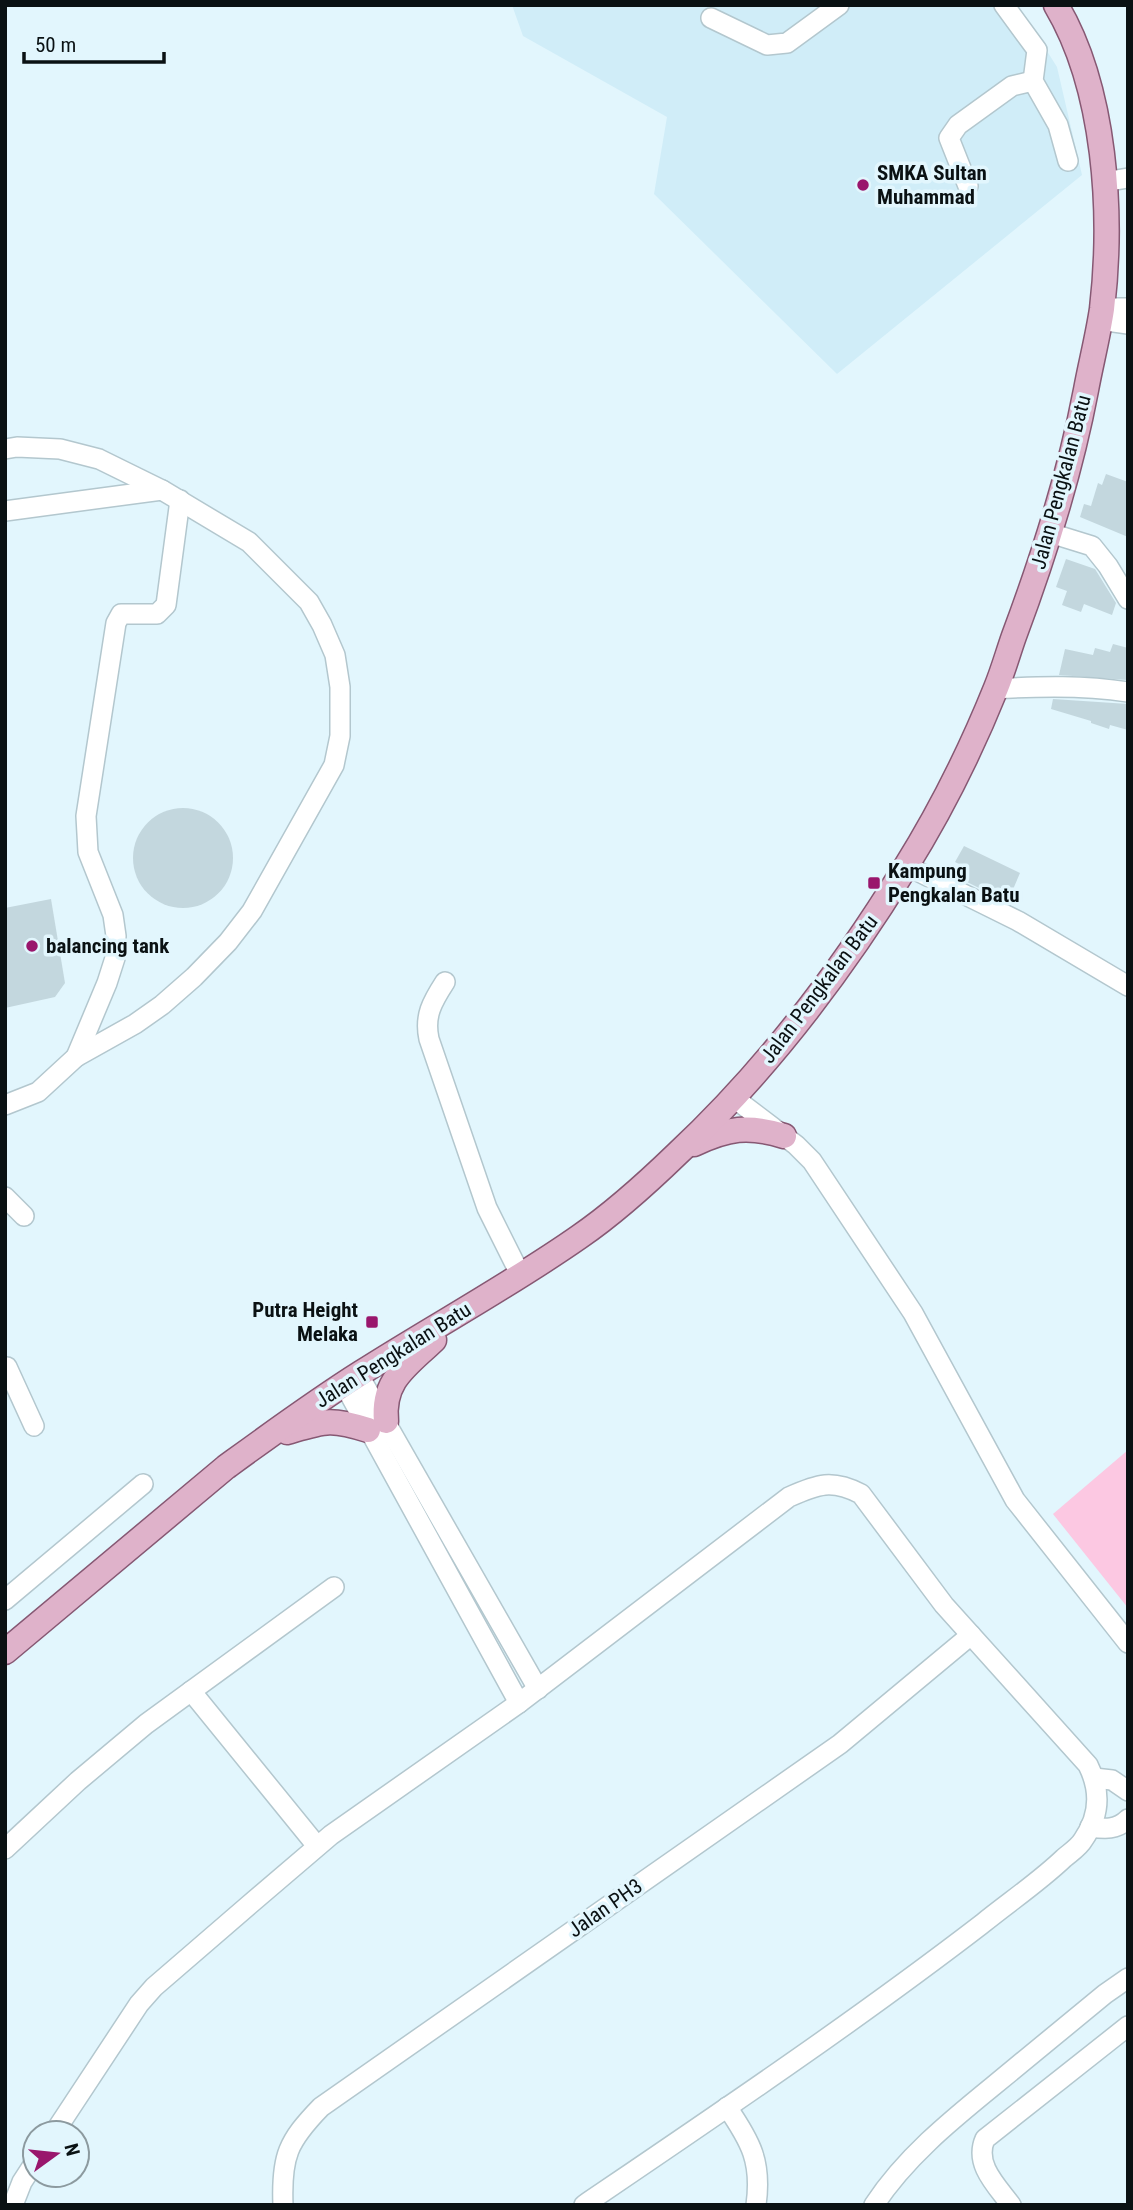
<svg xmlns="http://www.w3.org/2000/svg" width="1133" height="2210" font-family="'Roboto Condensed',sans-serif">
<rect width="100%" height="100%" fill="#e2f6fd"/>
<path fill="#d0edf8" d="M512 5H1018L1057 67 1082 175 837 374 654 194 667 117 523 36Z"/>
<path fill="#fcc8e2" d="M1128 1450V1608L1053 1514Z"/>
<g fill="#c3d7de">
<path d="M1106 474 1128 482V537L1080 517 1084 504 1091 506 1098 483 1102 485Z"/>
<path d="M1066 559 1095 569 1116 603 1112 615 1084 604 1081 612 1062 605 1067 591 1056 587Z"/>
<path d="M1113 644 1128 648V680L1059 675 1065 649 1093 655 1095 648 1110 652Z"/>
<path d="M1053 699 1128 704V730L1110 725 1109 729 1091 723V721L1051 709Z"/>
<circle cx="183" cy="858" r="50"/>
<path d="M964 846 1020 873 1011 894 1007 892 1003 900 959 878 965 867 955 862Z"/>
<path d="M51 899 65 983 55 997 5 1008V908Z"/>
</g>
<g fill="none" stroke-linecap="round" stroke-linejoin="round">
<g stroke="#b3c7ce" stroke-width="22">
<g id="minor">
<path d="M1004 5 1037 50 1033 81 1058 125 1068 161"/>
<path d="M711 18 767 45 787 43 839 5"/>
<path d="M1104 182 1128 178"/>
<path d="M968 186 949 138 958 125 1012 86 1033 81"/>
<path d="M1102 308H1128"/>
<path d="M1100 320 1128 324"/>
<path d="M5 449 17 447 60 449 99 459 162 490 249 542 309 602 322 625 335 655 340 687V736L334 765 252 911 228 942 194 977 162 1005 135 1024 76 1057 38 1092 5 1105"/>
<path d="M5 511 162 490"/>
<path d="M1050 533 1092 546 1108 566 1128 599"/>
<path d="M996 689C1041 686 1084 685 1128 692"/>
<path d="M907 866 1018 921 1128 986"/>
<path d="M445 982C432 1002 424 1016 429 1039L487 1208 521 1276"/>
<path d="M76 1057 107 983 115 958 116 936 113 915 88 852 86 816 116 623 121 614H157L166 605 180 500"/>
<path d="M734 1098 796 1145 812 1161 913 1313 1015 1500 1128 1643"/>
<path d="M5 1197 24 1216"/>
<path d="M5 1368 7 1367 34 1426"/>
<path d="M358 1374 538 1689"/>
<path d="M344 1384 519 1703"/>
<path d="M5 1600 143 1484"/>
<path d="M191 1691 317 1846"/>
<path d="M1094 1778 1112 1780 1128 1791"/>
<path d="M1090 1827C1105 1829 1117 1830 1128 1819"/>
<path d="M5 1849 78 1781 146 1724 334 1587"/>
<path d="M727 2107C751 2142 762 2162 756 2205"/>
<path d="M54 2133 139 2004 154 1987 249 1905 331 1835 519 1703 789 1497C818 1484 832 1479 861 1494L944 1605 1088 1765C1101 1791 1100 1816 1083 1840 1079 1847 1071 1852 1064 1858 1039 1882 1009 1902 982 1924 853 2023 718 2114 584 2205"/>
<path d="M13 2205 22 2182 35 2162"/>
<path d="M283 2205C281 2156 288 2141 321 2107L840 1744 971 1635"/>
<path d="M874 2205C905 2158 949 2122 992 2087 1030 2056 1067 2025 1105 1994L1128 1978"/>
<path d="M1011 2205C996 2185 974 2164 985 2139L1128 2026"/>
</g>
</g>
<g stroke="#865873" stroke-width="27">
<g id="major">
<path d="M694 1144C728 1128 748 1125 784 1136"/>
<path d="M386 1421C382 1380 407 1366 434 1340"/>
<path d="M287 1432C325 1421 330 1418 368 1430"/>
<path d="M5 1652 226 1467C270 1435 315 1402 361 1373 433 1327 509 1286 579 1237 614 1213 646 1184 677 1154 766 1071 841 972 905 868 940 812 971 750 996 688 1003 671 1008 653 1014 636 1044 556 1070 474 1086 390 1091 363 1098 336 1102 309 1113 214 1106 89 1056 5"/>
</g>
</g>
<use href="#minor" stroke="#fff" stroke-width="19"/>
<use href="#major" stroke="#dfb2ca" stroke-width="24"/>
</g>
<g fill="#99166c" stroke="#e2f6fd" stroke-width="2.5">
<circle cx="863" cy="185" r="7"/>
<rect x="867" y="876" width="14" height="14" rx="3.5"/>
<circle cx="32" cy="946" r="7"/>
<rect x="365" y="1315" width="14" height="14" rx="3.5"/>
</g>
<g text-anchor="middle" stroke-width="7" stroke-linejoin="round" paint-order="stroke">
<g font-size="21" font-weight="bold" fill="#0a1113" stroke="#e2f6fd" text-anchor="start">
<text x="877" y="180">SMKA Sultan<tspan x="877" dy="24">Muhammad</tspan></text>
<text x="888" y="878">Kampung<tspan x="888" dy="24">Pengkalan Batu</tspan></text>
<text x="46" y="953">balancing tank</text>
<text x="358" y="1317" text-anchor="end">Putra Height<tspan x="358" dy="24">Melaka</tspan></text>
</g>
<g font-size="21" fill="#0a1113" stroke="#e2f6fd">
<text transform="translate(1061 482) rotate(-75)" y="7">Jalan Pengkalan Batu</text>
<text transform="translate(819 989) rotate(-53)" y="7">Jalan Pengkalan Batu</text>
<text transform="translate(393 1355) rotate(-32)" y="7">Jalan Pengkalan Batu</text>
<text transform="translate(605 1908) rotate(-35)" y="7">Jalan PH3</text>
</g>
</g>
<rect width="1133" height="2210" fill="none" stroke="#0a1113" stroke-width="14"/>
<g transform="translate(56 2154) rotate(75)"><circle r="33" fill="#e2f6fd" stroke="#8c9a9f" stroke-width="2"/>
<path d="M0-5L12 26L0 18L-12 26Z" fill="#99166c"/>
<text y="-10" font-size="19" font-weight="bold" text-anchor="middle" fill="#0a1113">N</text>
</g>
<path d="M24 52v10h140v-10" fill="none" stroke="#0a1113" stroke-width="3.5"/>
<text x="35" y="52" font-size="21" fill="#0a1113" stroke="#e2f6fd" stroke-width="5" paint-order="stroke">50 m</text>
</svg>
